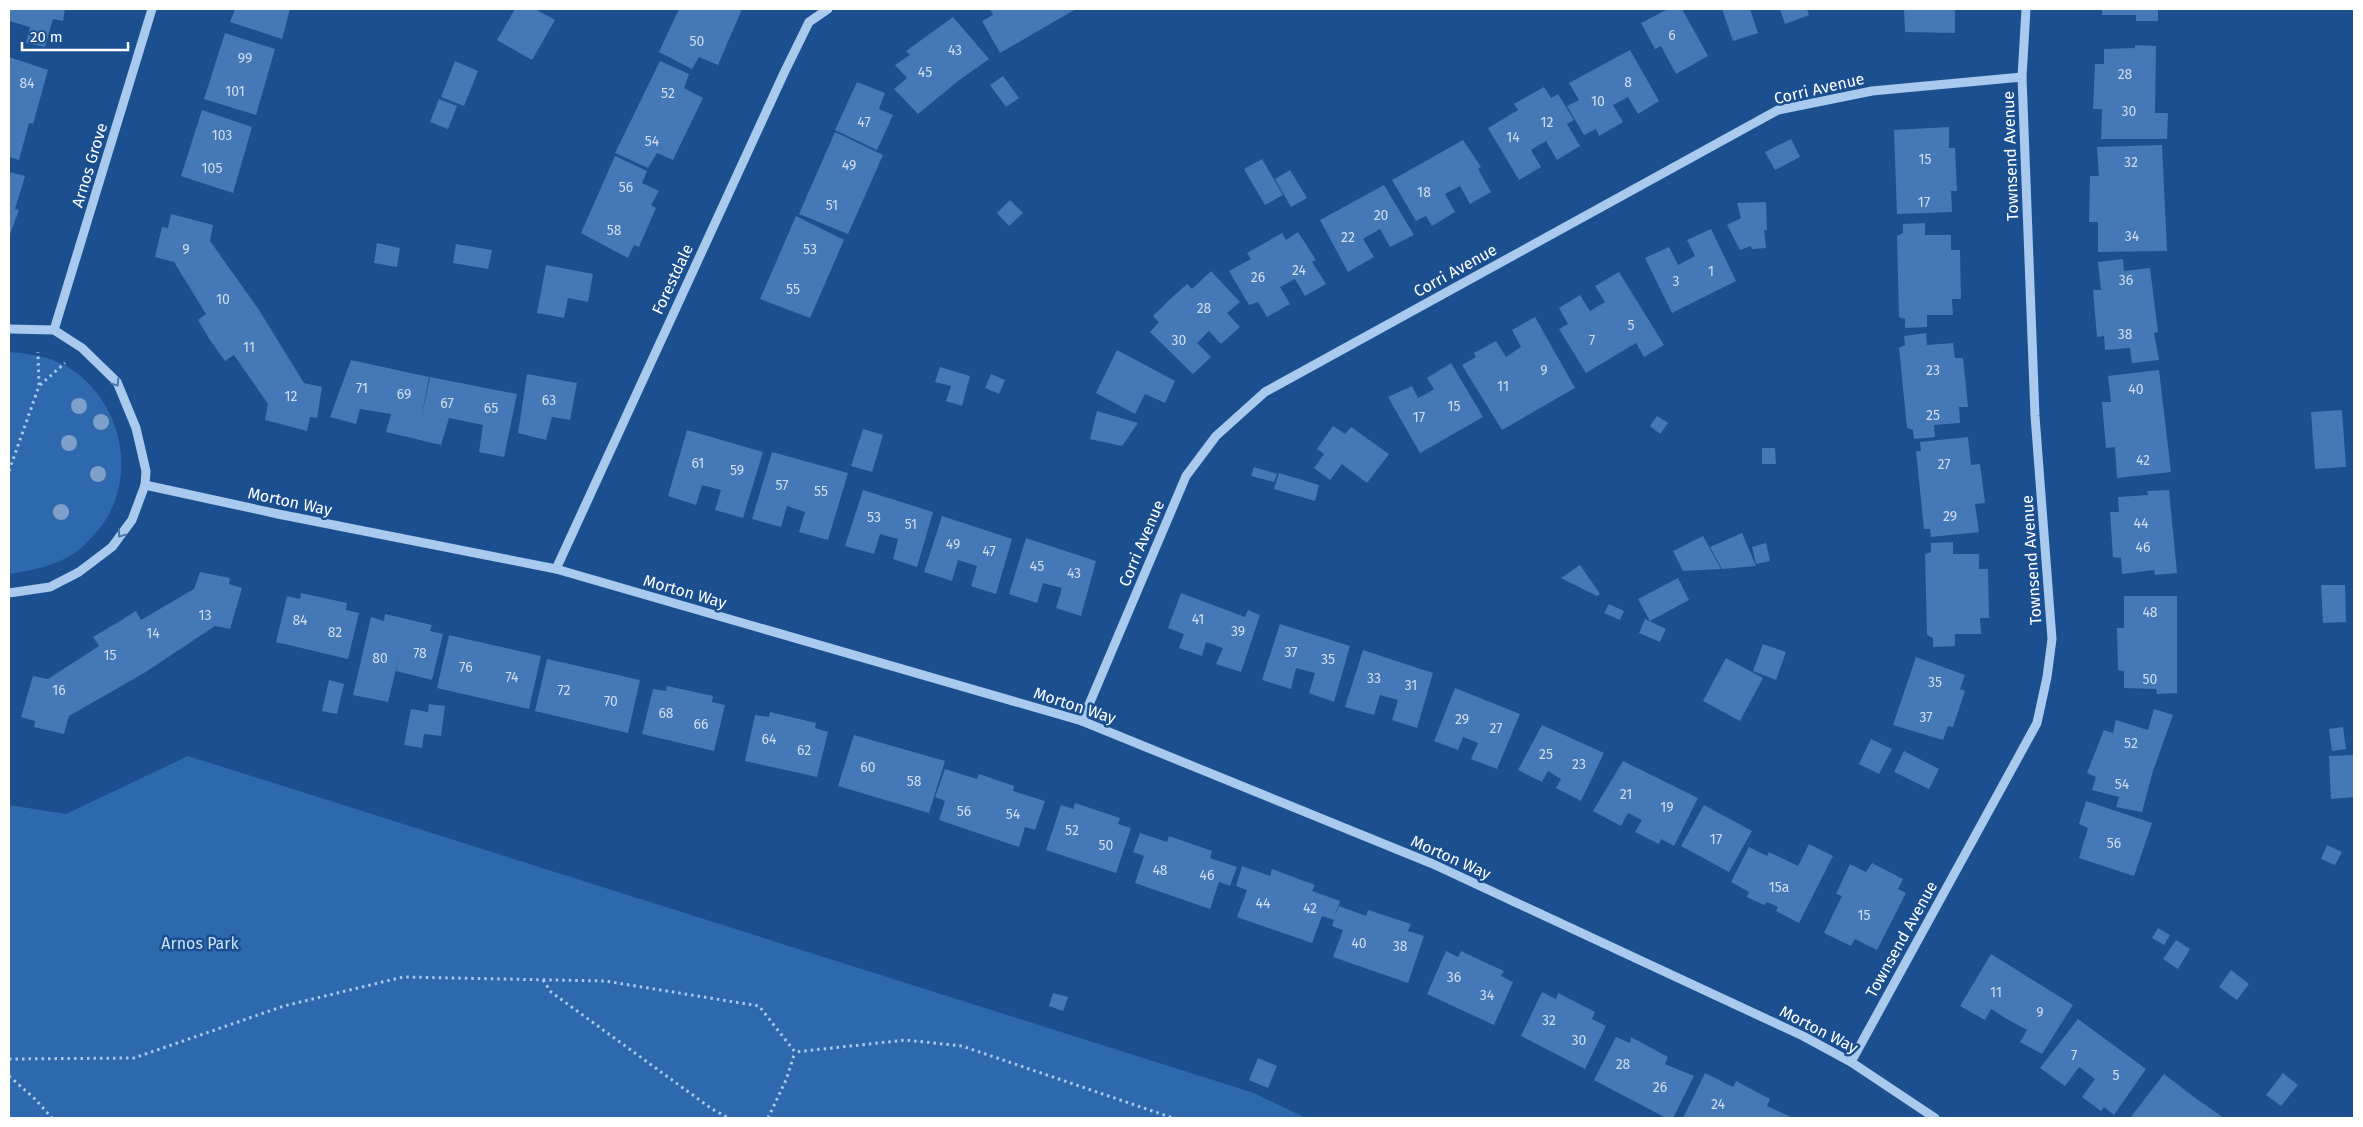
<svg xmlns="http://www.w3.org/2000/svg" width="2363" height="1127" font-family="'Fira Sans',sans-serif">
<rect width="100%" height="100%" fill="#1b4f8f"/>
<g fill="#2e69ad">
<path d="M9 352C32 354 54 357 74 371 127 409 139 489 92 537 87 542 81 549 75 553 54 566 34 570 10 574L9 573Z"/>
<path d="M188 756 1254 1093 1306 1118H9V805L66 814Z"/>
</g>
<g fill="#4478b7">
<path d="M9 9H65L63 21 53 19 45 47 26 43 30 27 9 21Z"/>
<path d="M235 9H290L282 39 230 22Z"/>
<path d="M515 9H535L555 20 532 60 497 40Z"/>
<path d="M679 9H742L718 65 699 57 692 69 659 52Z"/>
<path d="M990 9H1076L1000 53 982 21 993 15Z"/>
<path d="M1668 9H1682L1708 56 1676 74 1661 46 1655 49 1641 23Z"/>
<path d="M1722 9H1750L1758 33 1733 41Z"/>
<path d="M1780 9H1807L1809 15 1785 24Z"/>
<path d="M1904 9H1955V33L1905 32Z"/>
<path d="M2102 9H2158V21H2136V15H2102Z"/>
<path d="M953 17 989 59 958 81 918 114 894 89 907 78 895 65 910 55 906 51Z"/>
<path d="M225 33 275 49 256 115 204 99Z"/>
<path d="M2135 45 2156 46 2155 113H2168L2167 139H2101L2102 109H2093L2095 64H2104V49L2135 48Z"/>
<path d="M1630 50 1659 101 1638 114 1628 97 1613 105 1623 122 1599 136 1596 129 1584 135 1567 106 1579 100 1569 83Z"/>
<path d="M9 57 48 70 33 124 29 123 19 160 9 157Z"/>
<path d="M455 61 478 71 464 106 441 97Z"/>
<path d="M660 61 689 74 684 88 703 98 673 160 657 153 648 168 615 153Z"/>
<path d="M1003 76 1019 98 1006 107 990 85Z"/>
<path d="M857 82 885 93 879 109 893 115 877 150 835 130Z"/>
<path d="M1544 87 1551 98 1558 94 1574 120 1567 124 1580 146 1557 160 1546 141 1531 150 1541 167 1519 180 1488 128 1518 110 1514 104Z"/>
<path d="M439 99 457 106 448 129 430 122Z"/>
<path d="M202 110 252 127 233 193 181 176Z"/>
<path d="M1949 127V148H1955L1957 191H1951L1952 212 1897 214 1894 130Z"/>
<path d="M835 132 883 155 848 234 799 214Z"/>
<path d="M1791 139 1800 157 1775 170 1765 152Z"/>
<path d="M1463 140 1481 167 1478 169 1491 192 1470 204 1460 186 1445 194 1455 212 1432 226 1426 216 1416 221 1392 180Z"/>
<path d="M2162 145 2167 251 2098 252V222H2089L2090 176H2099L2097 147Z"/>
<path d="M615 156 647 171 642 183 659 191 651 205 656 208 639 247 634 245 628 258 581 233Z"/>
<path d="M1262 159 1283 195 1265 205 1244 169Z"/>
<path d="M1290 170 1307 198 1291 207 1275 179Z"/>
<path d="M9 172 25 176 15 209 19 210 9 237Z"/>
<path d="M1384 185 1414 235 1390 247 1380 229 1363 239 1374 257 1348 272 1320 220Z"/>
<path d="M1010 200 1023 213 1009 226 997 213Z"/>
<path d="M1766 202 1767 230H1764L1766 248 1752 249 1751 246 1740 250 1727 225 1741 218 1737 203Z"/>
<path d="M171 214 213 225 210 241 259 310 304 383 322 387 317 418 310 417 307 431 265 420 268 404 234 355 225 361 210 340 198 320 206 314 174 262 155 257 162 227 168 228Z"/>
<path d="M796 216 844 240 810 318 760 299Z"/>
<path d="M1925 223V235H1951V250H1960L1961 299H1952L1953 315H1927V327L1905 328V319L1899 317 1897 236 1903 233V224Z"/>
<path d="M1711 229 1736 281 1672 313 1645 258 1669 247 1678 265 1695 256 1687 240Z"/>
<path d="M1298 232 1316 260 1312 262 1326 284 1305 296 1295 279 1280 287 1290 304 1267 317 1258 302 1249 305 1229 271 1251 259 1247 253 1282 233 1286 240Z"/>
<path d="M377 243 400 248 397 267 374 263Z"/>
<path d="M456 244 492 250 488 269 453 263Z"/>
<path d="M2123 259 2124 271 2150 268 2158 332 2154 333 2159 360 2132 363 2130 348 2105 350 2104 336 2097 337 2093 290H2101L2098 262Z"/>
<path d="M546 265 593 274 588 302 568 298 564 318 537 313Z"/>
<path d="M1211 271 1240 302 1227 313 1240 327 1221 344 1209 331 1197 343 1211 357 1193 374 1150 332 1159 322 1153 316 1168 301 1187 284 1192 289Z"/>
<path d="M1619 272 1664 345 1644 357 1636 343 1586 373 1559 329 1568 324 1559 308 1580 295 1590 311 1605 302 1595 286Z"/>
<path d="M1535 317 1575 388 1502 430 1462 365 1476 357 1474 353 1496 341 1506 357 1521 347 1512 330Z"/>
<path d="M1926 333 1927 345 1953 343 1955 358H1963L1968 407H1959L1960 423 1934 425 1935 437 1914 439 1913 430 1907 428 1899 348 1905 345 1904 336Z"/>
<path d="M1117 350 1175 381 1165 403 1145 394 1135 414 1096 393Z"/>
<path d="M351 360 429 377 421 420 430 377 517 394 504 457 479 452 483 425 449 418 441 445 386 432 391 414 360 409 356 424 330 417Z"/>
<path d="M1451 363 1483 417 1420 453 1388 397 1412 386 1418 398 1426 394 1434 389 1427 378Z"/>
<path d="M940 367 970 376 962 406 946 401 951 386 935 382Z"/>
<path d="M2159 370 2171 472 2117 478 2115 447 2106 448 2104 426 2102 402H2111L2108 376Z"/>
<path d="M527 374 577 383 570 420 552 417 546 440 518 433Z"/>
<path d="M991 374 1005 380 999 394 985 388Z"/>
<path d="M2342 410 2346 467 2315 469 2311 412Z"/>
<path d="M1097 411 1138 423 1122 446 1090 439Z"/>
<path d="M1657 416 1668 423 1660 434 1650 426Z"/>
<path d="M1333 426 1345 434 1351 427 1389 454 1367 483 1342 464 1330 480 1314 468 1324 454 1317 449Z"/>
<path d="M863 429 883 435 872 472 851 466Z"/>
<path d="M687 430 763 452 743 518 715 510 721 490 702 485 696 505 668 496Z"/>
<path d="M1968 437 1971 465 1980 464 1985 503 1975 504 1979 532 1931 537 1930 529H1924L1916 451H1921L1920 442Z"/>
<path d="M1762 448H1775L1776 464H1762Z"/>
<path d="M772 452 848 473 828 540 799 532 805 512 787 506 781 527 752 519Z"/>
<path d="M1254 467 1277 474 1274 482 1251 476Z"/>
<path d="M1279 473 1319 485 1315 501 1274 489Z"/>
<path d="M863 490 933 512 917 567 893 559 898 539 880 534 874 554 845 546Z"/>
<path d="M2169 490 2177 573 2155 575 2154 570 2122 574 2121 558 2113 557 2110 512H2119L2118 497 2148 495 2147 491Z"/>
<path d="M942 516 1012 539 996 594 971 586 977 566 958 560 952 581 924 572Z"/>
<path d="M1742 533 1756 566 1722 569 1710 547Z"/>
<path d="M1703 536 1721 569 1683 571 1673 551Z"/>
<path d="M1026 538 1096 561 1081 616 1056 608 1062 588 1043 583 1037 603 1009 594Z"/>
<path d="M1953 542V554H1979V569H1988L1989 618H1980L1981 634H1955V646L1933 647V638L1927 635 1925 554 1931 552V543Z"/>
<path d="M1766 543 1770 561 1756 564 1752 547Z"/>
<path d="M1580 565 1600 594 1597 596 1561 578Z"/>
<path d="M200 572 230 578 229 584 242 588 230 629 215 626 144 673 69 716 64 734 34 727 35 721 21 717 33 676 48 679 99 646 93 637 115 624 136 611 141 620 194 589Z"/>
<path d="M1678 578 1689 600 1650 621 1638 599Z"/>
<path d="M2321 585H2345L2346 622 2323 623Z"/>
<path d="M301 593 347 603 346 610 359 613 348 659 276 642 287 596 300 599Z"/>
<path d="M1181 593 1245 617 1248 610 1260 615 1241 672 1216 664 1223 648 1206 642 1202 656 1179 648 1184 634 1168 628Z"/>
<path d="M2124 596H2177V693L2157 694 2156 689 2124 688V671L2118 670 2117 628H2124Z"/>
<path d="M1609 604 1624 611 1620 620 1604 613Z"/>
<path d="M385 614 432 625 430 631 443 634 432 680 396 671 400 653 388 702 353 695 371 617 384 621Z"/>
<path d="M1645 619 1666 629 1660 642 1639 633Z"/>
<path d="M1280 624 1350 646 1334 702 1309 693 1315 673 1296 668 1291 689 1262 680Z"/>
<path d="M449 635 541 656 529 709 437 688Z"/>
<path d="M1763 644 1786 652 1776 680 1753 671Z"/>
<path d="M1363 650 1433 673 1417 728 1392 720 1398 700 1380 695 1374 715 1345 707Z"/>
<path d="M1916 657 1965 675 1960 689 1965 691 1953 727 1948 726 1943 740 1893 725Z"/>
<path d="M1726 658 1763 678 1740 721 1703 701Z"/>
<path d="M547 659 640 680 628 733 535 711Z"/>
<path d="M329 680 344 684 337 714 322 711Z"/>
<path d="M667 686 713 696 712 702 725 705 714 751 642 734 653 689 666 691Z"/>
<path d="M1455 688 1520 714 1497 769 1471 759 1478 743 1463 737 1458 750 1434 741Z"/>
<path d="M429 704 445 706 441 736 424 734 422 748 404 745 411 709 428 712Z"/>
<path d="M2154 709 2173 715 2153 771 2142 812 2116 807 2119 797 2092 790 2096 777 2087 773 2104 730 2113 733 2116 720 2148 730Z"/>
<path d="M770 712 816 723 815 728 828 732 817 777 745 761 755 715 769 717Z"/>
<path d="M1542 725 1604 753 1581 801 1556 788 1561 779 1548 771 1542 782 1518 770Z"/>
<path d="M2343 727 2346 749 2332 751 2329 729Z"/>
<path d="M854 735 945 761 929 813 838 786Z"/>
<path d="M1871 739 1892 749 1879 774 1859 764Z"/>
<path d="M1904 751 1939 769 1929 789 1894 772Z"/>
<path d="M2354 755V797L2331 799 2329 756Z"/>
<path d="M1623 761 1698 798 1674 846 1661 839 1659 844 1635 832 1642 820 1628 813 1621 826 1593 811Z"/>
<path d="M945 769 977 779 979 774 1014 786 1013 791 1045 801 1035 830 1025 827 1019 847 939 820 945 801 935 797Z"/>
<path d="M2086 801 2152 823 2134 876 2079 858 2088 828 2079 824Z"/>
<path d="M1075 803 1120 818 1118 824 1131 828 1116 873 1046 850 1061 805 1073 809Z"/>
<path d="M1704 805 1752 831 1729 872 1681 846Z"/>
<path d="M1140 833 1167 842 1169 836 1212 851 1210 858 1237 867 1230 886 1219 882 1210 909 1135 883 1144 856 1133 852Z"/>
<path d="M1809 844 1833 856 1799 923 1776 911 1778 907 1767 902 1764 905 1747 897 1749 892 1731 882 1749 847 1767 856 1769 852 1798 866Z"/>
<path d="M2327 845 2342 852 2335 865 2321 859Z"/>
<path d="M1872 863 1903 879 1898 889 1906 893 1877 950 1855 939 1851 946 1824 933 1842 896 1836 894 1850 864 1866 872Z"/>
<path d="M1242 866 1270 876 1272 869 1315 885 1312 891 1340 901 1334 918 1339 906 1366 916 1368 910 1411 924 1408 931 1424 936 1408 983 1333 957 1343 930 1332 926 1334 920 1322 916 1312 943 1237 917 1247 890 1236 886Z"/>
<path d="M2158 928 2170 935 2164 945 2152 938Z"/>
<path d="M2176 940 2190 949 2178 969 2163 959Z"/>
<path d="M1446 951 1458 957 1461 951 1482 961 1504 971 1501 976 1513 982 1494 1025 1427 994Z"/>
<path d="M1991 954 2073 1005 2042 1054 2020 1042 2027 1030 2007 1019 1991 1009 1985 1020 1960 1006Z"/>
<path d="M2231 970 2249 984 2237 1000 2219 987Z"/>
<path d="M1542 992 1556 999 1558 993 1595 1012 1592 1019 1606 1026 1585 1069 1521 1036Z"/>
<path d="M1053 993 1068 997 1063 1011 1049 1006Z"/>
<path d="M2078 1019 2146 1069 2114 1115 2104 1107 2101 1111 2082 1097 2095 1079 2079 1067 2065 1086 2040 1068Z"/>
<path d="M1616 1037 1630 1043 1631 1037 1668 1057 1665 1064 1694 1076 1673 1118H1666L1594 1080Z"/>
<path d="M1258 1058 1277 1066 1268 1088 1249 1080Z"/>
<path d="M1705 1073 1733 1087 1736 1081 1770 1099 1767 1106 1793 1118H1683Z"/>
<path d="M2283 1073 2298 1085 2281 1106 2266 1095Z"/>
<path d="M2164 1074 2194 1097 2224 1118H2130Z"/>
</g>
<g fill="none" stroke-linecap="round" stroke-linejoin="round">
<g stroke="#a9c9ee" stroke-width="3" stroke-dasharray="2.5 4" stroke-linecap="butt">
<path d="M40 385 65 363"/>
<path d="M9 471 39 386 38 352"/>
<path d="M543 980 551 992 712 1109 729 1118"/>
<path d="M9 1059 134 1058 284 1006 403 977 605 981 759 1006 795 1052 906 1040 962 1046 1173 1118"/>
<path d="M9 1076 35 1099 52 1118"/>
<path d="M768 1118 786 1080 795 1052"/>
</g>
<g stroke="#a9c9ee" stroke-width="9">
<path d="M9 329 54 330 82 348 117 382 136 428 146 471 145 485 132 520 112 547 79 572 50 587 9 593"/>
<path d="M54 330 152 9"/>
<path d="M145 485 278 514 556 569 1082 721 1433 864 1803 1036 1851 1062 1935 1118"/>
<path d="M556 569 784 73 809 22 828 9"/>
<path d="M1082 721 1186 476 1216 436 1265 392 1778 110 1872 91 2022 77"/>
<path d="M1851 1062 2037 723 2047 677 2052 639 2035 416 2022 77 2026 9"/>
</g>
</g>
<g fill="#7ea0ca">
<circle cx="79" cy="406" r="8"/>
<circle cx="101" cy="422" r="8"/>
<circle cx="69" cy="443" r="8"/>
<circle cx="98" cy="474" r="8"/>
<circle cx="61" cy="512" r="8"/>
</g>
<defs><path id="oneway-chevron" d="M-2-3.5L2.5 0L-2 3.5" fill="none" stroke-width="1.6" stroke-linecap="round" stroke-linejoin="round" transform="scale(1.25)"/></defs>
<g stroke="#4674ac">
<use href="#oneway-chevron" transform="translate(116 383) rotate(56)"/>
<use href="#oneway-chevron" transform="translate(121 534) rotate(127)"/>
</g>
<g text-anchor="middle" stroke-width="5" stroke-linejoin="round" paint-order="stroke">
<g font-size="14" fill="#d0dded">
<text x="1672" y="40">6</text>
<text x="697" y="46">50</text>
<text x="955" y="55">43</text>
<text x="245" y="63">99</text>
<text x="925" y="77">45</text>
<text x="2125" y="79">28</text>
<text x="1628" y="87">8</text>
<text x="27" y="88">84</text>
<text x="235" y="96">101</text>
<text x="668" y="98">52</text>
<text x="1598" y="106">10</text>
<text x="2129" y="116">30</text>
<text x="864" y="127">47</text>
<text x="1547" y="127">12</text>
<text x="222" y="140">103</text>
<text x="1513" y="142">14</text>
<text x="652" y="146">54</text>
<text x="1925" y="164">15</text>
<text x="2131" y="167">32</text>
<text x="849" y="170">49</text>
<text x="212" y="173">105</text>
<text x="626" y="192">56</text>
<text x="1424" y="197">18</text>
<text x="1924" y="207">17</text>
<text x="832" y="210">51</text>
<text x="1381" y="220">20</text>
<text x="614" y="235">58</text>
<text x="2132" y="241">34</text>
<text x="1348" y="242">22</text>
<text x="186" y="254">9</text>
<text x="810" y="254">53</text>
<text x="1299" y="275">24</text>
<text x="1711" y="276">1</text>
<text x="1258" y="282">26</text>
<text x="2126" y="285">36</text>
<text x="1676" y="286">3</text>
<text x="793" y="294">55</text>
<text x="223" y="304">10</text>
<text x="1204" y="313">28</text>
<text x="1631" y="330">5</text>
<text x="2125" y="339">38</text>
<text x="1179" y="345">30</text>
<text x="1592" y="345">7</text>
<text x="249" y="352">11</text>
<text x="1544" y="375">9</text>
<text x="1933" y="375">23</text>
<text x="1503" y="391">11</text>
<text x="362" y="393">71</text>
<text x="2136" y="394">40</text>
<text x="404" y="399">69</text>
<text x="291" y="401">12</text>
<text x="549" y="405">63</text>
<text x="447" y="408">67</text>
<text x="1454" y="411">15</text>
<text x="491" y="413">65</text>
<text x="1933" y="420">25</text>
<text x="1419" y="422">17</text>
<text x="2143" y="465">42</text>
<text x="698" y="468">61</text>
<text x="1944" y="469">27</text>
<text x="737" y="475">59</text>
<text x="782" y="490">57</text>
<text x="821" y="496">55</text>
<text x="1950" y="521">29</text>
<text x="874" y="522">53</text>
<text x="2141" y="528">44</text>
<text x="911" y="529">51</text>
<text x="953" y="549">49</text>
<text x="2143" y="552">46</text>
<text x="989" y="556">47</text>
<text x="1037" y="571">45</text>
<text x="1074" y="578">43</text>
<text x="2150" y="617">48</text>
<text x="205" y="620">13</text>
<text x="1198" y="624">41</text>
<text x="300" y="625">84</text>
<text x="1238" y="636">39</text>
<text x="335" y="637">82</text>
<text x="153" y="638">14</text>
<text x="1291" y="657">37</text>
<text x="420" y="658">78</text>
<text x="110" y="660">15</text>
<text x="380" y="663">80</text>
<text x="1328" y="664">35</text>
<text x="466" y="672">76</text>
<text x="512" y="682">74</text>
<text x="1374" y="683">33</text>
<text x="2150" y="684">50</text>
<text x="1935" y="687">35</text>
<text x="1411" y="690">31</text>
<text x="59" y="695">16</text>
<text x="564" y="695">72</text>
<text x="611" y="706">70</text>
<text x="666" y="718">68</text>
<text x="1926" y="722">37</text>
<text x="1462" y="724">29</text>
<text x="701" y="729">66</text>
<text x="1496" y="733">27</text>
<text x="769" y="744">64</text>
<text x="2131" y="748">52</text>
<text x="804" y="755">62</text>
<text x="1546" y="759">25</text>
<text x="1579" y="769">23</text>
<text x="868" y="772">60</text>
<text x="914" y="786">58</text>
<text x="2122" y="789">54</text>
<text x="1626" y="799">21</text>
<text x="1667" y="812">19</text>
<text x="964" y="816">56</text>
<text x="1013" y="819">54</text>
<text x="1072" y="835">52</text>
<text x="1716" y="844">17</text>
<text x="2114" y="848">56</text>
<text x="1106" y="850">50</text>
<text x="1160" y="875">48</text>
<text x="1207" y="880">46</text>
<text x="1779" y="892">15a</text>
<text x="1263" y="908">44</text>
<text x="1310" y="913">42</text>
<text x="1864" y="920">15</text>
<text x="1359" y="948">40</text>
<text x="1400" y="951">38</text>
<text x="1454" y="982">36</text>
<text x="1996" y="997">11</text>
<text x="1487" y="1000">34</text>
<text x="2040" y="1017">9</text>
<text x="1549" y="1025">32</text>
<text x="1579" y="1045">30</text>
<text x="2074" y="1060">7</text>
<text x="1623" y="1069">28</text>
<text x="2116" y="1080">5</text>
<text x="1660" y="1092">26</text>
<text x="1718" y="1109">24</text>
</g>
<g font-size="16" fill="#fff" stroke="#1b4f8f">
<text transform="translate(1819 88) rotate(-13)" y="6">Corri Avenue</text>
<text transform="translate(2010 156) rotate(-92)" y="6">Townsend Avenue</text>
<text transform="translate(89 165) rotate(-73)" y="6">Arnos Grove</text>
<text transform="translate(1455 270) rotate(-29)" y="6">Corri Avenue</text>
<text transform="translate(672 279) rotate(-65)" y="6">Forestdale</text>
<text transform="translate(290 501) rotate(12)" y="6">Morton Way</text>
<text transform="translate(1141 543) rotate(-67)" y="6">Corri Avenue</text>
<text transform="translate(2031 560) rotate(-94)" y="6">Townsend Avenue</text>
<text transform="translate(685 591) rotate(16)" y="6">Morton Way</text>
<text transform="translate(1075 705) rotate(18)" y="6">Morton Way</text>
<text transform="translate(1451 857) rotate(24)" y="6">Morton Way</text>
<text transform="translate(1901 939) rotate(-61)" y="6">Townsend Avenue</text>
<text transform="translate(1819 1029) rotate(27)" y="6">Morton Way</text>
</g>
<g font-size="16" fill="#cfe3fa" stroke="#1b4f8f">
<text x="200" y="949">Arnos Park</text>
</g>
</g>
<rect width="2363" height="1127" fill="none" stroke="#ffffff" stroke-width="20"/>
<path d="M22 42v8h106v-8" fill="none" stroke="#ffffff" stroke-width="2.5"/>
<text x="30" y="42" font-size="15" fill="#ffffff" stroke="#1b4f8f" stroke-width="4" paint-order="stroke">20 m</text>
</svg>
